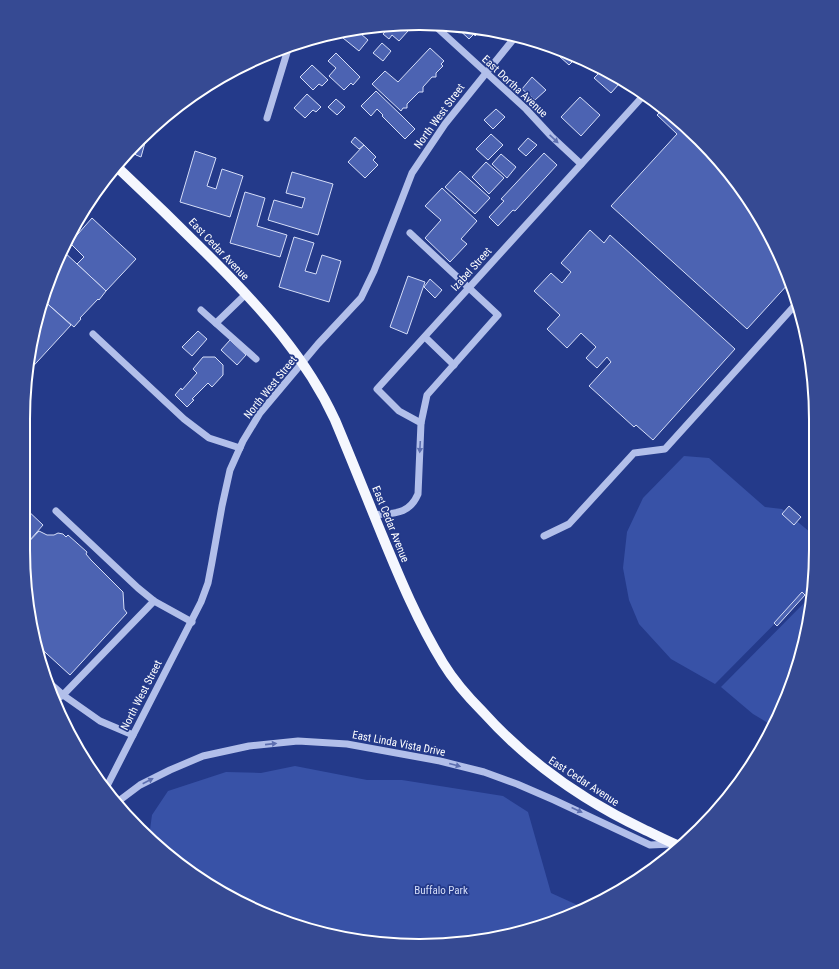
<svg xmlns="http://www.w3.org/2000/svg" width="839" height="969" font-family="'Roboto Condensed',sans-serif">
<rect width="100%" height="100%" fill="#243a8a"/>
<g fill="#3852a7">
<path d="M684 456 709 458 765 507 782 509 816 537 813 585 715 684 671 659 639 624 629 600 623 568 627 532 643 498Z"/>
<path d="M811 596 808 627 786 701 773 726 753 714 721 687Z"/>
<path d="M295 766 367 780H402L503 796 528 812 551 893 584 908 547 925 445 945 342 938 268 916 178 864 149 837 152 815 168 791 226 772 261 773Z"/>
</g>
<g fill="#4c63b2" stroke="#d6def8">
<path d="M401 25 408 31 399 41 392 35 389 39 383 34 390 26Z"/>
<path d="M454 25 481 30 475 36 474 34 469 39Z"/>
<path d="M366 27 361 34 368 40 359 51 343 38 349 31Z"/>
<path d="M382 43 391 51 383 61 373 53Z"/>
<path d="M430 48 444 61 441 64 443 66 436 73V77H432L423 87V92H419L407 104V108H403L401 111 372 84 385 71 398 82Z"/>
<path d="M563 52 577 57 569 65 559 56Z"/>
<path d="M336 53 360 77 353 85 351 83 344 90 329 76 336 68 328 61Z"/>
<path d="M312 65 328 80 322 86 319 84 313 90 300 77Z"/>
<path d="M603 69 621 80 617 83 619 84 611 93 594 78Z"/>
<path d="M532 77 546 90 535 100 522 89Z"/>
<path d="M376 91 402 116 415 129 405 139 382 116 383 115 377 109 371 116 361 106Z"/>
<path d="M307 94 321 107 316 112 313 110 305 118 294 108Z"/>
<path d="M580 97 600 115 581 136 561 117Z"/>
<path d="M336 99 345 107 337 115 328 107Z"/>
<path d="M664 108 718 158 763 221 790 282 747 329 611 206 677 134 657 115Z"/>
<path d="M496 109 505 117 493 129 484 120Z"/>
<path d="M148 132 141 157 136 155 132 151 133 148Z"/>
<path d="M491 134 503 145 488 160 476 149Z"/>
<path d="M355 137 364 145 359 149 351 142Z"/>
<path d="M528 138 537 145 526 156 518 149Z"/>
<path d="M364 145 376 157 373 160 378 165 365 178 348 162Z"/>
<path d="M195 151 216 158 207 186 216 189 222 169 243 176 230 217 180 202Z"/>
<path d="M544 153 557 165 515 211 513 210 498 226 489 217 504 201 501 199Z"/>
<path d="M501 154 516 167 507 178 492 164Z"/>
<path d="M486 162 504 178 489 194 472 177Z"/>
<path d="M460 171 490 198 475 214 445 187Z"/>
<path d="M292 172 333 184 318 235 268 220 274 200 302 208 305 198 286 193Z"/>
<path d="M442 188 477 221 461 239 467 244 450 262 425 238 441 220 425 206Z"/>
<path d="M245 192 265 198 257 226 287 235 280 257 230 243Z"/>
<path d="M92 218 136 259 106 291 77 264 84 257 70 243Z"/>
<path d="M590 230 604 243 610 235 735 349 653 440 636 425 634 427 589 386 611 362 607 357 597 368 586 358 596 347 581 333 567 348 547 329 560 315 534 291 551 273 562 283 571 272 561 263Z"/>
<path d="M294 237 314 243 305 271 316 274 322 255 341 261 329 302 279 287Z"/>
<path d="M62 250 106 291 99 300 98 299 80 318 81 319 74 327 42 299Z"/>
<path d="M408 276 425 282 407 334 390 327Z"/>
<path d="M430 279 442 290 435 298 424 287Z"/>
<path d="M42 299 71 325 26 374V368Z"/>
<path d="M198 331 207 339 192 356 182 347Z"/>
<path d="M230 340 246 355 237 365 221 350Z"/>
<path d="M203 357H215L223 365V375L212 387 208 383 192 399 194 400 187 407 175 395 181 388 182 390 197 373 193 369Z"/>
<path d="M789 506 801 517 794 525 782 514Z"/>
<path d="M24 507 43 525 23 548Z"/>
<path d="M39 531 47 535H54L58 533 63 534 66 537 68 535 87 552 86 554 91 560 123 592 124 609 127 613 70 675 35 643 23 548Z"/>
<path d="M802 592 805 595 777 626 774 623Z"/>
</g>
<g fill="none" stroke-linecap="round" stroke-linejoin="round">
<g stroke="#b2bfea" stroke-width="7">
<path d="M433 24 526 109 551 136 581 164"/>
<path d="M267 118 289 46"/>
<path d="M410 233 498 315 427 395 421 423"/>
<path d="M201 310 256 359"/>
<path d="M216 323 246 294"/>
<path d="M93 334 184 419 209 438 240 448"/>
<path d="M425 337 454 365"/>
<path d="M56 511 138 588 154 601 192 622"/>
<path d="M374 515C394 513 409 515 418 494L421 423 399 411 377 389 644 95"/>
<path d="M544 536 569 524 634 453 665 449 797 303"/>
<path d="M47 681 63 695 100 721 133 735"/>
<path d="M55 700 63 695 154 601"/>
<path d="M106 788 201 602 208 583 212 562 222 506 230 470 243 441 260 413 318 344 361 298 374 271 412 173 445 124 516 36"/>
<path d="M116 803 140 785 170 770 203 756 249 746 298 741 347 744 440 761 484 772 517 784 554 800 650 845 672 844"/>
</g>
<path stroke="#f5f7fe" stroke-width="10" d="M116 166C149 197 182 229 214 261 261 308 307 359 335 420 351 458 366 496 382 535 400 579 418 622 443 663 454 681 468 697 483 712 528 762 582 800 643 829 656 835 669 842 682 847"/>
</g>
<defs><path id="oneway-solid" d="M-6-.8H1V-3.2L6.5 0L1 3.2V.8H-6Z"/></defs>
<g fill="#5d6fb0">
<use href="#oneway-solid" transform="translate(554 139) rotate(43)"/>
<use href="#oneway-solid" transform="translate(420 447) rotate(93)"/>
<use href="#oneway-solid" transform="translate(271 744) rotate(-6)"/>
<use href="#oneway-solid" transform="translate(455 765) rotate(15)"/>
<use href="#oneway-solid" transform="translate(148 781) rotate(-27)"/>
<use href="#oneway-solid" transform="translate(577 810) rotate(25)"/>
</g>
<g text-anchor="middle" stroke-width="3.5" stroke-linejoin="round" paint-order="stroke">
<g font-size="11" fill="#fff" stroke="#243a8a">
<text transform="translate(515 86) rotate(43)" y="4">East Dortha Avenue</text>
<text transform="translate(439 116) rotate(-54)" y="4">North West Street</text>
<text transform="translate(219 249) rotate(46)" y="4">East Cedar Avenue</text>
<text transform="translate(471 269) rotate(-48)" y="4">Izabel Street</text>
<text transform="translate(270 387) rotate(-51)" y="4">North West Street</text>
<text transform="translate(391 524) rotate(68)" y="4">East Cedar Avenue</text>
<text transform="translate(141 695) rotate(-63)" y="4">North West Street</text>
<text transform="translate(399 743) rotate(11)" y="4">East Linda Vista Drive</text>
<text transform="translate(584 781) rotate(33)" y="4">East Cedar Avenue</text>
</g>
<g font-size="11" fill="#d6def8" stroke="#243a8a">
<text x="441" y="894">Buffalo Park</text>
</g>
</g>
<path d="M0 0H839V969H0ZM419 30H420A389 389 0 0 1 809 419V550A389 389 0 0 1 420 939H419A389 389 0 0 1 30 550V419A389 389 0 0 1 419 30Z" fill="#364a93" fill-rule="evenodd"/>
<path fill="none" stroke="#fff" stroke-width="2" d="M419 30H420A389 389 0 0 1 809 419V550A389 389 0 0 1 420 939H419A389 389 0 0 1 30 550V419A389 389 0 0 1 419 30Z"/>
</svg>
